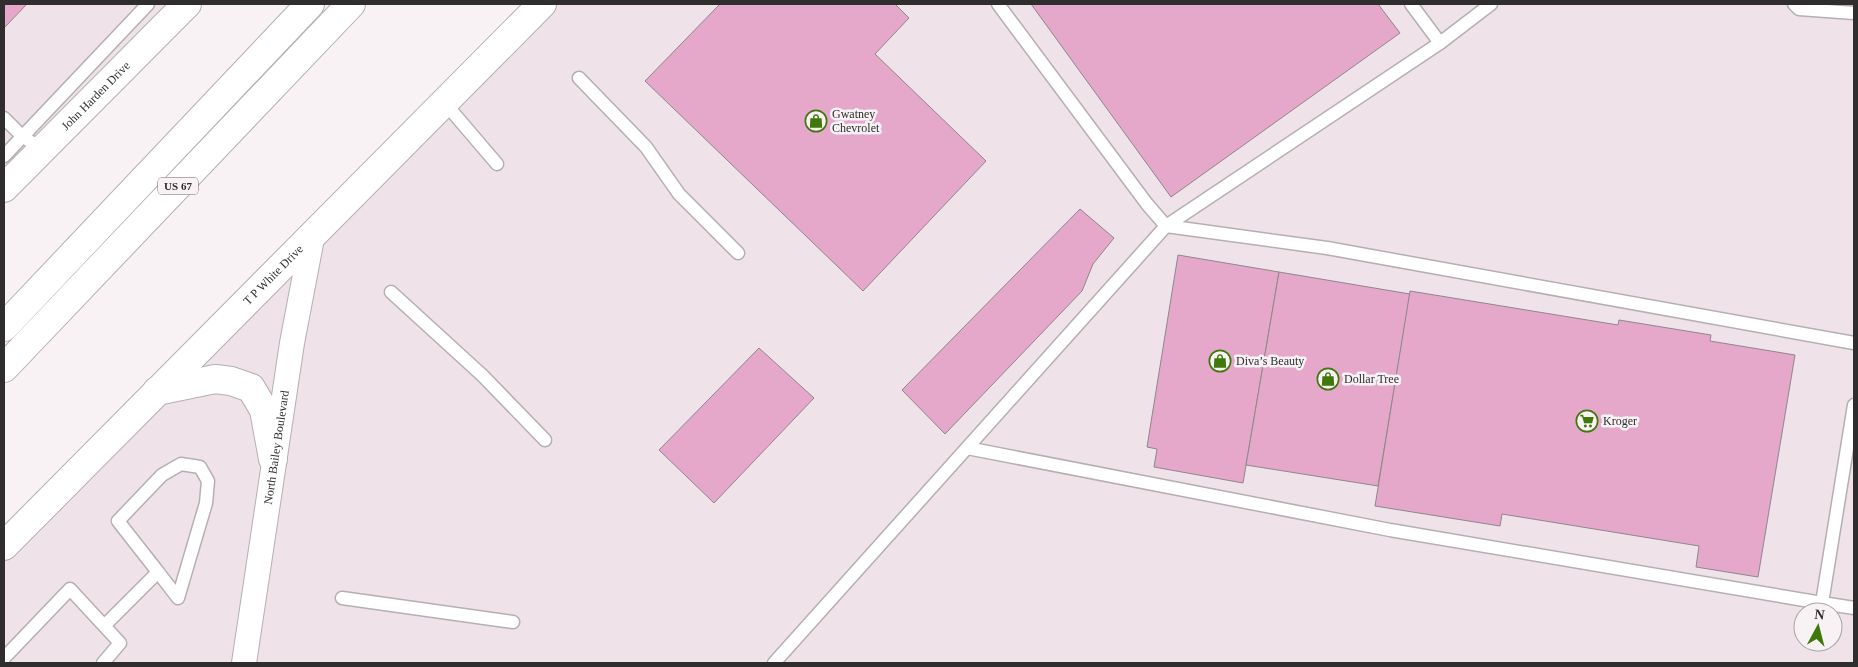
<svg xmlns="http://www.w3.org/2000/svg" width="1858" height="667" font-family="Georgia,serif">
<rect width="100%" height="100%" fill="#f8f2f5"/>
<g fill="#efe2e9" fill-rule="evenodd">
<path d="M4 4H187L4 189Z"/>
<path d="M542 4H1854V663H4V548ZM1803 612H1833V642H1803Z"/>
</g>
<g fill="#e5a7ca" stroke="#8d888a">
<path d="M4 4H27L4 28Z"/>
<path d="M720 4H895L909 18 875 54 986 161 863 291 645 81Z"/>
<path d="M1031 4H1378L1400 33 1171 197Z"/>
<path d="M1080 209 1114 238 1093 264 1082 291 945 434 902 390Z"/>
<path d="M1178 255 1279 272 1243 483 1154 467 1157 449 1147 447Z"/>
<path d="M1279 272 1410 294 1378 486 1246 465Z"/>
<path d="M1410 291 1618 325 1619 320 1711 335 1710 341 1795 355 1758 577 1696 567 1699 546 1502 514 1500 526 1375 506Z"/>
<path d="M759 348 814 398 714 503 659 450Z"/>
</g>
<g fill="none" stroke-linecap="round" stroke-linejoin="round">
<g stroke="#b5afb2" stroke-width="15">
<g id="service">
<path d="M1411 4 1440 43 1491 4"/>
<path d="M1794 4 1799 9 1854 13"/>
<path d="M1440 43 1166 226 1327 248 1854 343"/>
<path d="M579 78 646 147 679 194 738 253"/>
<path d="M444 102 497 164"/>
<path d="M4 118 22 136 43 150"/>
<path d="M4 156 148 4"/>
<path d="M391 292 483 376 545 440"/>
<path d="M1854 405 1822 603 1854 608"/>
<path d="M967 448 1390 530 1822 603"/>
<path d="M342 598 513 622"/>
<path d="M105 625 158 572 118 521 162 475 181 464 200 467 208 481 206 503 178 598 158 572"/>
<path d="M4 658 70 589 120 643 103 663"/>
<path d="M774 663 1166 226 1147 204 998 4"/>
</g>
</g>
<g stroke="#b5afb2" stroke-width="26">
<g id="minor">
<path id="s1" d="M244 663 292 343 313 233"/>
</g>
</g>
<g stroke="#b5afb2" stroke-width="30">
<g id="secondary">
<path id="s2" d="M4 188 187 4"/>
<path d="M157 391 215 379 231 381 251 388 264 410 273 459"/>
<path id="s3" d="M4 546 542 4"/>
</g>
</g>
<g stroke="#b5afb2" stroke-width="30">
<g id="motorway">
<path d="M4 327 310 4"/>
<path d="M4 368 351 4"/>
</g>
</g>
<use href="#service" stroke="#fff" stroke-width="12"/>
<use href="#minor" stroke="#fff" stroke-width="24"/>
<use href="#secondary" stroke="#fff" stroke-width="28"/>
<use href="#motorway" stroke="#fff" stroke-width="28"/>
</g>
<defs>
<g id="shop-ring" transform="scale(1.125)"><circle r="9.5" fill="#f8f2f5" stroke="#40780b" stroke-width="1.5"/><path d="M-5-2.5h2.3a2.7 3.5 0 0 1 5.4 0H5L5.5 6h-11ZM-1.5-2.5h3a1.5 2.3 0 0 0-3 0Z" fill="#40780b"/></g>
<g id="supermarket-ring" transform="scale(1.125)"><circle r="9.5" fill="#f8f2f5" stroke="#40780b" stroke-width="1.5"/><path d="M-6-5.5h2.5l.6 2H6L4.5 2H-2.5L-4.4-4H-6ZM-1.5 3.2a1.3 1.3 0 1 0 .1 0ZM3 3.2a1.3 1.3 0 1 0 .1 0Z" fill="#40780b"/></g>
</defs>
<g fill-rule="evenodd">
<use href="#shop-ring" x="816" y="121"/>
<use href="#shop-ring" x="1220" y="361"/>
<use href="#shop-ring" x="1328" y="379"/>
<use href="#supermarket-ring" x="1587" y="421"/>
</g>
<g text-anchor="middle" stroke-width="5" stroke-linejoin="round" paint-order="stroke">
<rect fill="#f8f2f5" stroke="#6b686a" stroke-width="1" x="158" y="177.5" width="40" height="17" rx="4"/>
<g font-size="11" font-weight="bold" fill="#2f2d2e">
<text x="178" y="190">US 67</text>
</g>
<g font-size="12" fill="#2f2d2e" stroke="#f8f2f5">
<text dy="4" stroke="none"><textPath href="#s2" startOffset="130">John Harden Drive</textPath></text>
<text dy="4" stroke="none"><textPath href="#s3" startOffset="382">T P White Drive</textPath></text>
<text dy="4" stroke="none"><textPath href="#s1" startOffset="218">North Bailey Boulevard</textPath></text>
</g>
<g font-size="12" fill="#2f2d2e" stroke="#f8f2f5" text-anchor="start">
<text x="832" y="118">Gwatney<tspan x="832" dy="14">Chevrolet</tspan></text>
<text x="1236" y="365">Diva’s Beauty</text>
<text x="1344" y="383">Dollar Tree</text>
<text x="1603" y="425">Kroger</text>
</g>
</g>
<rect width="1858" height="667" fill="none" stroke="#2f2d2e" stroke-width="10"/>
<g transform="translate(1818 627) rotate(7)"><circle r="24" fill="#f8f2f5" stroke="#a8a3a5"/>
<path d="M0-4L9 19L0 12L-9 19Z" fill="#40780b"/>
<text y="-8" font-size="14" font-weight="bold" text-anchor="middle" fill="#2f2d2e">N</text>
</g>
</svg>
